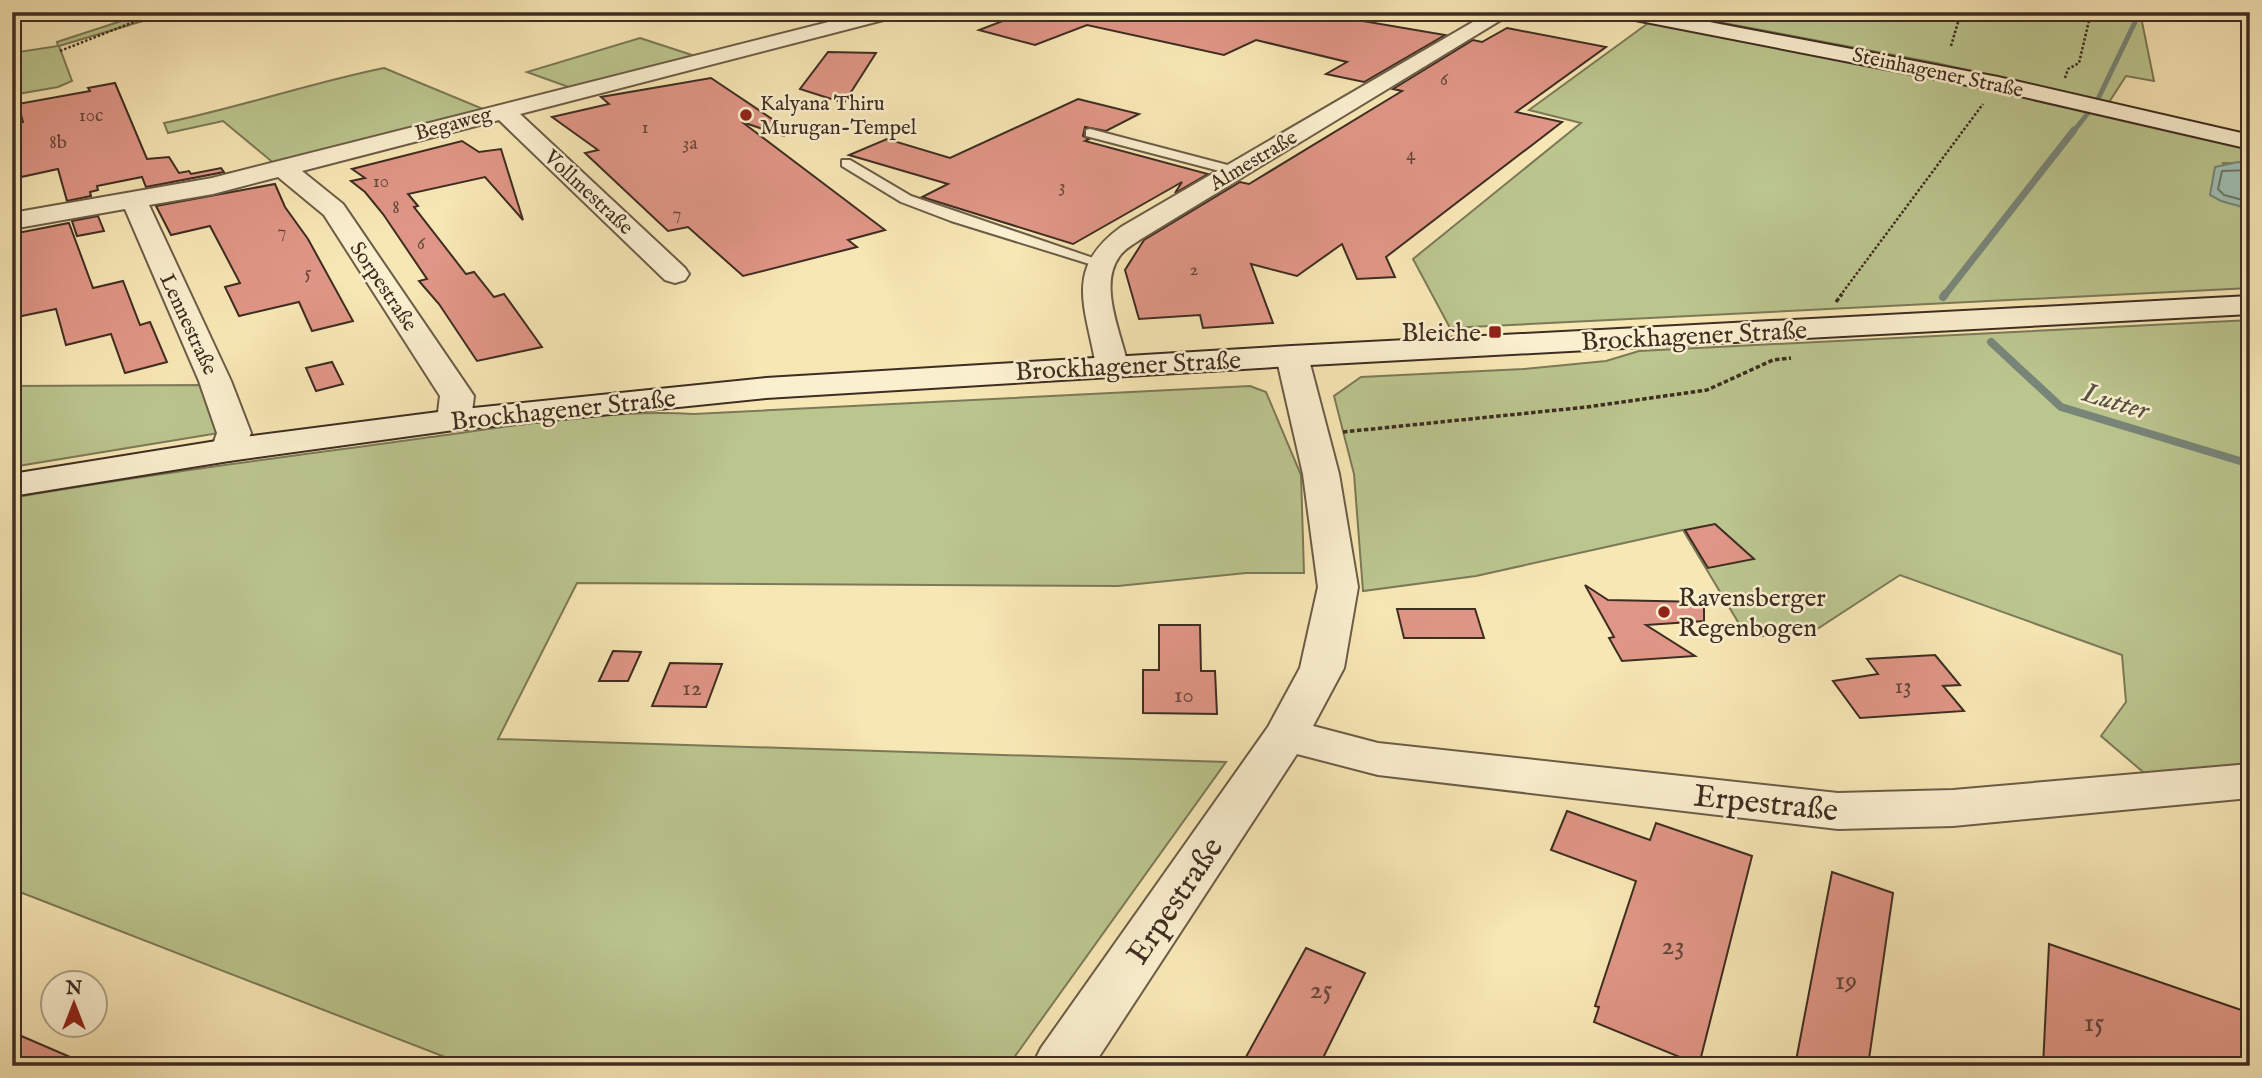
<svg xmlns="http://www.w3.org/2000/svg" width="2262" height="1078" font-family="'IM FELL English',serif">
<rect width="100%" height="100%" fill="#f7e7b5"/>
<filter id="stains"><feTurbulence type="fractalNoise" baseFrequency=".00286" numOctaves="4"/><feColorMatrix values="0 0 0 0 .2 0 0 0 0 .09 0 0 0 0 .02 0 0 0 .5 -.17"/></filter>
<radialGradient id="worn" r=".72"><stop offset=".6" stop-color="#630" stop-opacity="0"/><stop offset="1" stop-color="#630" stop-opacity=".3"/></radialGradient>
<g fill="#bbc58e" stroke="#7c7958" stroke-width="2">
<path d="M149 12H173L59 46 72 81 58 87 12 95V53L58 46 57 42Z"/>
<path d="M1665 12H2140L2154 81 2126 76 2109 102 1936 63Z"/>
<path d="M1651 21 1919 74 2250 148V164L2223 163 2241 208 2250 209V288L1450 328 1413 259 1581 123 1529 110Z"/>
<path d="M640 38 698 57 574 89 527 72Z"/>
<path d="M384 68 488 111 276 165 223 121 168 133 164 123C238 108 310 83 384 68Z"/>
<path d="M2250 320V763L2235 768 2150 778 2101 736 2126 702 2122 655 1900 575 1811 633 1747 637 1683 530 1476 576 1363 591 1354 474 1334 396 1361 377 1523 369 1606 361 1639 351Z"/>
<path d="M204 385 219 433 12 467V386Z"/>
<path d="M1250 386 1266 392 1301 475 1304 573H1246L1118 586 577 583 498 739 1226 762 1008 1066H468L12 889V498C149 474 286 457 424 438 509 427 609 408 694 414Z"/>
</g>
<path fill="#9ebfb3" stroke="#788579" stroke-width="2" d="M2238 162 2250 164V209L2221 201 2210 195 2215 167Z"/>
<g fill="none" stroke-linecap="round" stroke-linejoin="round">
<path stroke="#6e766a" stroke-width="2" d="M2250 170 2222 171 2218 189 2224 195 2250 202"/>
<g stroke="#788579" stroke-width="5">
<path d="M2098 99 2137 18 2134 12"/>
<path d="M2073 132 2088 113"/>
</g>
<path stroke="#788579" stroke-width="7" d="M1944 296 2074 130"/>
<g stroke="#788579" stroke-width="8">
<path d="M1943 297 1945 294"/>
<path d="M1991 342 2061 407 2250 464"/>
</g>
</g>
<g fill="#e09686" stroke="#3e2d22" stroke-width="2">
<path d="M1026 12H1310L1445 35 1364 82 1326 74 1347 62 1256 40 1224 55 1087 25 1035 45 979 30Z"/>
<path d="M1507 28 1606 47 1516 112 1562 122 1386 257 1395 277 1357 279 1342 244 1297 276 1251 264 1273 323 1203 328 1200 315 1139 319 1125 270 1144 240 1240 182 1249 184 1402 91 1393 89 1473 40 1482 42Z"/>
<path d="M828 52 876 53 844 103 800 89Z"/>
<path d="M711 78 787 129 784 136 742 122 885 230 848 240 857 247 743 276 688 227 668 231 585 153 598 150 552 117 609 104 601 97Z"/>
<path d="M115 83 147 159 169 157 179 173 189 171 191 174 221 168 224 172 146 187 142 177 97 186 98 190 90 192 91 196 67 201 58 169 21 177 12 160V124L23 122 18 104 90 91 88 88Z"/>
<path d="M1078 99 1139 114 1106 131 1085 127 1083 136 1089 139 1085 141 1208 174 1175 193 1182 182 1073 244 922 197 948 184 849 155 887 139 950 158Z"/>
<path d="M462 141 479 152 501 149 523 220 485 177 408 194 418 206 414 207 466 274 474 272 494 297 504 294 542 347 477 361 439 304 419 281 427 279 383 214 365 192 351 181 365 178 352 169Z"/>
<path d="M275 184 285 207 308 239 353 321 312 331 299 302 239 316 225 287 240 283 210 226 171 235 156 206Z"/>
<path d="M98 216 104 231 77 236 72 221Z"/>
<path d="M69 223 93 288 123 281 140 325 150 322 167 362 125 373 111 334 66 345 56 309 12 318V234Z"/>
<path d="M332 362 343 384 316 391 306 368Z"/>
<path d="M1715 524 1754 559 1708 568 1685 530Z"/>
<path d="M1585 585 1608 600 1704 602V621L1646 625 1695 656 1622 661 1609 638 1614 637Z"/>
<path d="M1397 609H1475L1484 638H1404Z"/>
<path d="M1159 625H1200L1201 671H1215L1217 714 1143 713V670H1159Z"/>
<path d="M613 651 641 652 628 681H599Z"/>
<path d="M1935 655 1960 685 1943 686 1964 711 1860 718 1833 681 1878 674 1867 659Z"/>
<path d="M670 663 722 664 706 707 652 706Z"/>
<path d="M1567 811 1650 840 1656 823 1752 856 1699 1065 1594 1022 1599 1007 1595 1006 1636 881 1551 850Z"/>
<path d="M1832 872 1893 893 1868 1066H1795Z"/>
<path d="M2049 944 2250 1013V1066H2043Z"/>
<path d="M1306 948 1365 973 1319 1066H1241Z"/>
<path d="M12 1032 91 1066H12Z"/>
</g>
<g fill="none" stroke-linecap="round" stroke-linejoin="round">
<g stroke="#6c5c47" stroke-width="4">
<g id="lane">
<path d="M1090 129 1239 168 1241 171 1235 175 1086 136V130Z"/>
<path d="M842 160H850L911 196 1108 263 1106 266H1096L951 221 901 202 842 166Z"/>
</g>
</g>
<g stroke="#6c5c47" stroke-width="4">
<g id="street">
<path d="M868 12H902L899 16 520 114 685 268 689 274 685 280 675 283 665 280 499 120 302 171 343 204 474 396 471 420 466 427 454 430 442 427 437 420 440 396 324 215 278 177 213 194 149 205 231 381 251 433 241 457 229 461 217 457 211 450 217 433 199 381 125 209 12 229V213L212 178Z"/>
<path d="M1490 12H1514L1141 239C1134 244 1124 249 1119 257 1098 286 1122 335 1128 366L1123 373 1112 376 1101 373 1096 366C1086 307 1063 269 1121 227Z"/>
<path d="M1292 346 1303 349 1308 356 1339 474 1358 587 1344 668 1313 726 1378 743 1838 793 1953 790 2250 764V798L1953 826 1838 829 1378 775 1297 754 1093 1066H1032L1041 1048 1268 727 1300 668 1318 587 1303 474 1276 356 1281 349Z"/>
</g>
</g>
<g stroke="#3e2d22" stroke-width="4">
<g id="secondary">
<path d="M1615 12H1657L1998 77 2250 135V149L1998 91 1625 18Z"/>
<path d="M2250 296V314L1292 366 766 398 454 430 229 461 12 496V474L229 439 454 410 766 378 1292 346Z"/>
</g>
</g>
<g stroke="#3e2d22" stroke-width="2.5" stroke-dasharray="2.5 2" stroke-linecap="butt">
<path d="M1951 46 1961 12"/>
<path d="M60 51 159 12"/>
<path d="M2065 78 2068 69 2079 63 2091 12"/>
<path d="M1840 296 1983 104"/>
</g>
<g stroke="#3e2d22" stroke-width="3.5" stroke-dasharray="4.5 2.5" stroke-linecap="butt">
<path d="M1836 302 1842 294"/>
<path d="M1343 432 1587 407 1707 390 1773 360 1791 358"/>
</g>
<use href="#lane" fill="#faefcf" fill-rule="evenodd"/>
<use href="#street" fill="#faefcf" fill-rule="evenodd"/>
<use href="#secondary" fill="#faefcf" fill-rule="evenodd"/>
</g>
<g fill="#8f2418" stroke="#faefcf" stroke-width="2.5">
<circle cx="746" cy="115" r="7"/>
<rect x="1488" y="325" width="14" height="14" rx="3.5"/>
<circle cx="1664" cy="612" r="7"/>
</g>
<g text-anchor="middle" stroke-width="5" stroke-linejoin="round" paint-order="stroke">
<g font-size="19" fill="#66473b">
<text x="1444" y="85">6</text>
<text x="91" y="121">10c</text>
<text x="645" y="133">1</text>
<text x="58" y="148">8b</text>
<text x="690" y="149">3a</text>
<text x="1411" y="160">4</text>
<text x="381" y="187">10</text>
<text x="1062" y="192">3</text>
<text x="396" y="213">8</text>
<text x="677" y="219">7</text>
<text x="282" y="237">7</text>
<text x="421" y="249">6</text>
<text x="1194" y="275">2</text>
<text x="308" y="278">5</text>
</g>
<g font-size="21" fill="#3e2d22" stroke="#faefcf">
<text transform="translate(1938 72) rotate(12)" y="7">Steinhagener Straße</text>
<text transform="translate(453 123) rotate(-15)" y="7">Begaweg</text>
<text transform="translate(1253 160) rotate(-31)" y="7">Almestraße</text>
<text transform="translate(589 192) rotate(43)" y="7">Vollmestraße</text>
<text transform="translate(384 286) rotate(56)" y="7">Sorpestraße</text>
<text transform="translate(189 324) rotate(65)" y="7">Lennestraße</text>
</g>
<g font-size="21" fill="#3e2d22" stroke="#faefcf" text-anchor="start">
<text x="760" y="110">Kalyana Thiru<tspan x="760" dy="24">Murugan-Tempel</tspan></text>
</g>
<g font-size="23" fill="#66473b">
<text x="1903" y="693">13</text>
<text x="692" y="695">12</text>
<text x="1184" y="702">10</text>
</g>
<g font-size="26" fill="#3e2d22" stroke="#faefcf" text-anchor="end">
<text x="1481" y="341">Bleiche</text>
<text x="1678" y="606" text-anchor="start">Ravensberger<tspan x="1678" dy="30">Regenbogen</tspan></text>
</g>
<g font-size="26" fill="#3e2d22" stroke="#faefcf">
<text transform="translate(1694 335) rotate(-3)" y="9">Brockhagener Straße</text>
<text transform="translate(1128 365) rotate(-3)" y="9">Brockhagener Straße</text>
<text transform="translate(563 409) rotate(-6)" y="9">Brockhagener Straße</text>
</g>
<g font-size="28" font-style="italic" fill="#565246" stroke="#faefcf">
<text transform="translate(2116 400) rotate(17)" y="10">Lutter</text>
</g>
<g font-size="28" fill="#66473b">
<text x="1673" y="954">23</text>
<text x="1846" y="989">19</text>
<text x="1321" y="998">25</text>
<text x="2094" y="1031">15</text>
</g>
<g font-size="32" fill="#3e2d22" stroke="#faefcf">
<text transform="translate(1766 802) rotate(6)" y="11">Erpestraße</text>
<text transform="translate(1174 900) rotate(-56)" y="11">Erpestraße</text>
</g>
</g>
<rect width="2262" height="1078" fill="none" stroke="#f7e7b5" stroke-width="42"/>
<rect x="14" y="14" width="2234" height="1050" fill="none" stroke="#3e2d22" stroke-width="3.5"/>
<rect x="21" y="21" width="2220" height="1036" fill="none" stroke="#3e2d22" stroke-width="2"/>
<g transform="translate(74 1004)"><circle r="33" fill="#faefcf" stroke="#afa18a" stroke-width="2"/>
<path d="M0-5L12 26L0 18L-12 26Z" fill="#8f2418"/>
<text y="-10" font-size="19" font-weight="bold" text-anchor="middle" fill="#3e2d22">N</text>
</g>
<rect width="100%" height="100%" filter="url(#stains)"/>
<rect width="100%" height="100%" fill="url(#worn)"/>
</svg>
